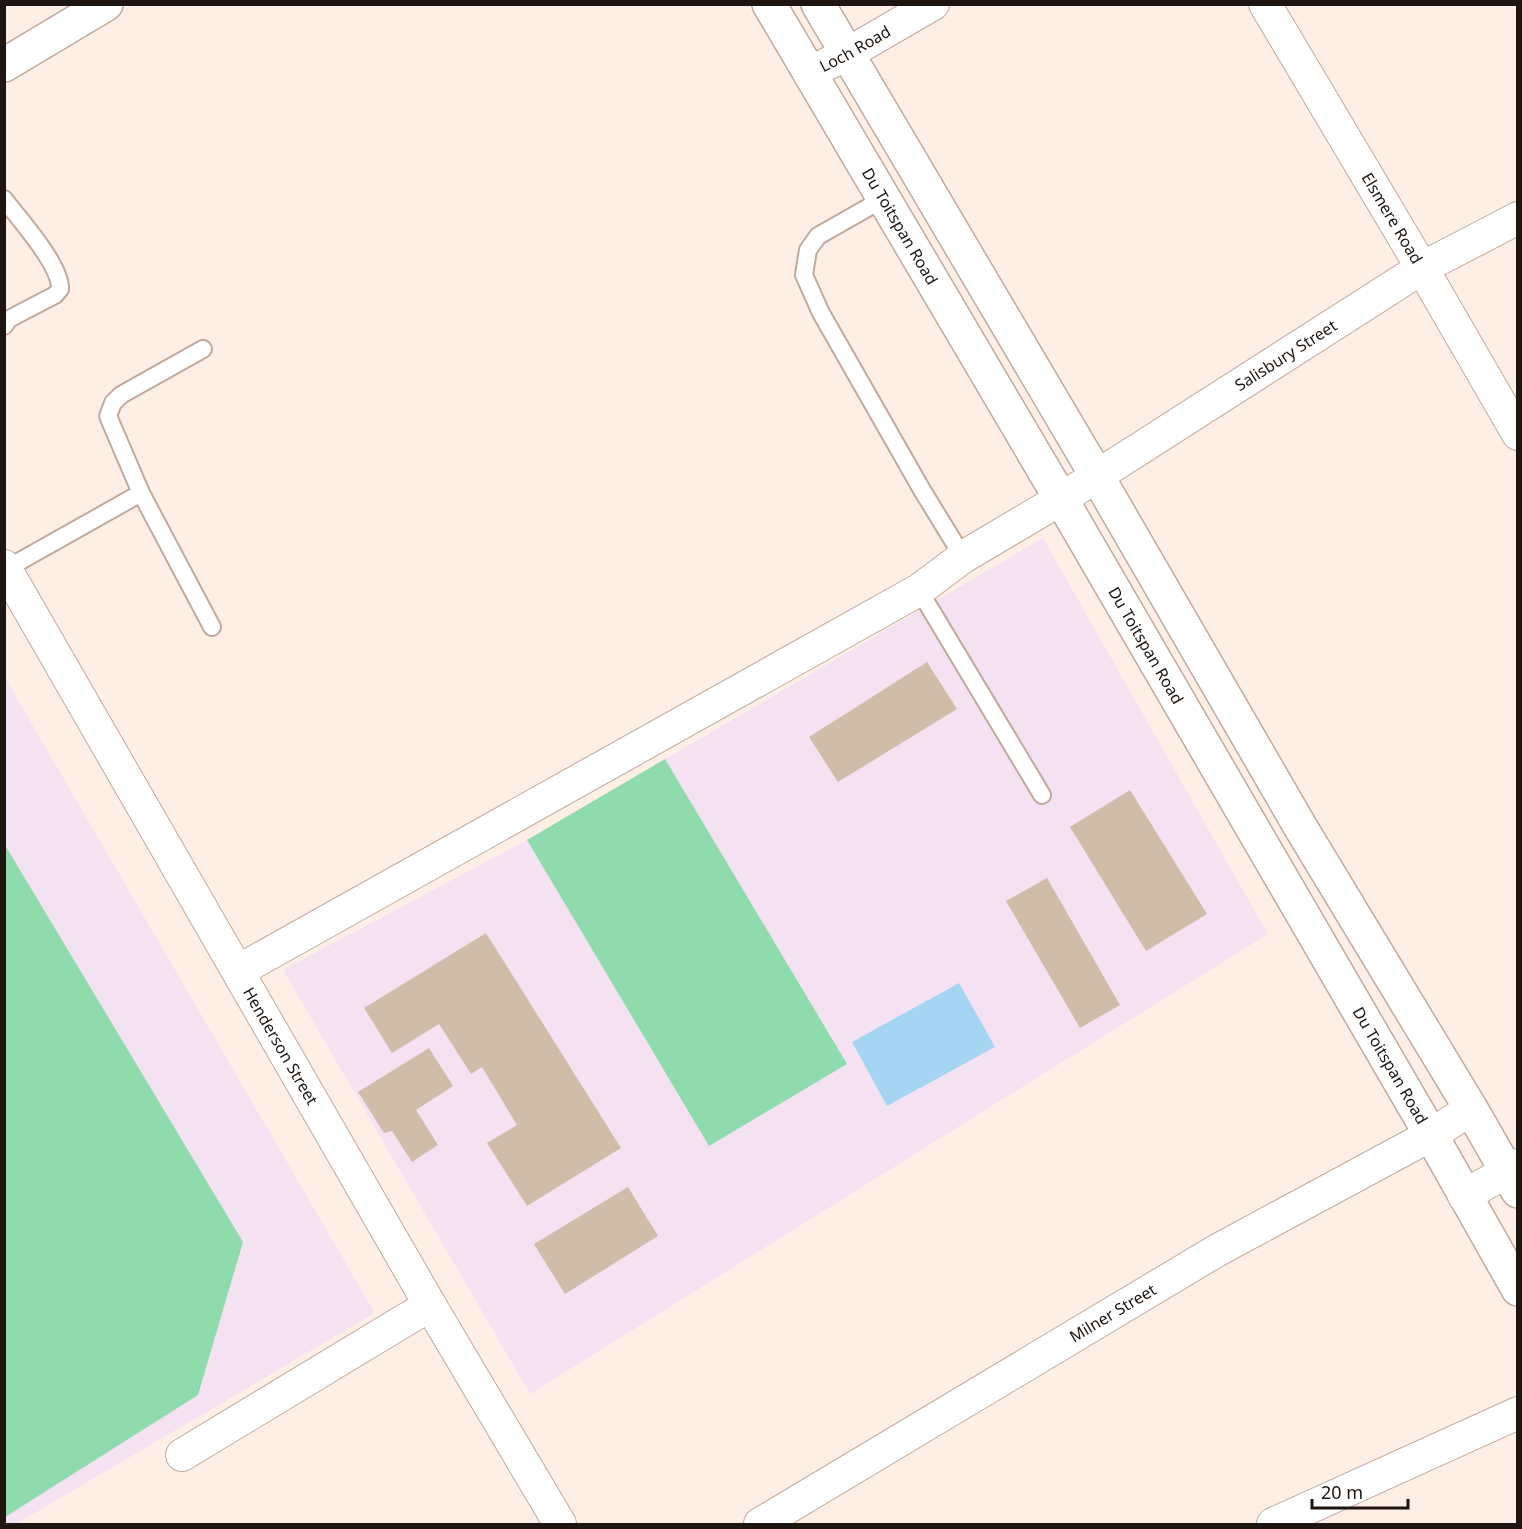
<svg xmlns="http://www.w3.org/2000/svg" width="1522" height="1529" font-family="'Noto Sans',sans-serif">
<rect width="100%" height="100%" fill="#feefe6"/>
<g fill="#f4e2f2">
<path d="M1043 538 1268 934 530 1394 283 970 527 840Z"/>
<path d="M4 676 375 1313 16 1524H4Z"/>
</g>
<g fill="#8fdbae">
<path d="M665 759 847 1064 709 1146 527 840Z"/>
<path d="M5 845 243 1242 198 1395 5 1517Z"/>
</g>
<path fill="#a6d5f3" d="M959 983 995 1047 887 1106 852 1042Z"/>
<g fill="#cfbda9">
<path d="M927 662 957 709 838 782 809 737Z"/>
<path d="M1130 790 1207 914 1146 951 1070 827Z"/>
<path d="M1047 878 1120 1005 1080 1028 1006 901Z"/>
<path d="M486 933 621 1148 527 1206 487 1143 517 1125 482 1067 471 1074 439 1024 392 1053 364 1008Z"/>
<path d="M429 1048 453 1086 416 1110 438 1145 412 1162 392 1131 384 1133 358 1092Z"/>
<path d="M628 1187 658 1236 565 1294 534 1244Z"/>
</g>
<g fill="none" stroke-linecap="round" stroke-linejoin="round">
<g stroke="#c2a99c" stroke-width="20">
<g id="lane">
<path d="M4 199C19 219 61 265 60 289L55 295 9 319 4 326"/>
<path d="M883 199 818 236 808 250 804 275 821 313 922 490 963 557"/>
<path d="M141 493 108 416 113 403 121 395 203 349"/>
<path d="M6 569 141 493 212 627"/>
<path d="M919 590 1042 795"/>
</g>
</g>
<g stroke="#c2a99c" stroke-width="34">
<g id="street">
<path id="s1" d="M1265 4 1422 268 1518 434"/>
<path id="s2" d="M809 73 847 54 933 4"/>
<path id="s3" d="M4 566 430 1305 560 1524"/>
<path id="s4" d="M238 971 919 590 963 557 1061 499 1422 268 1518 218"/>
<path d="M1464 1196 1518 1165"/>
<path d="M182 1455 430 1305"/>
<path id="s5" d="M760 1524 1216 1251 1431 1135 1471 1109"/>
<path d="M1273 1524 1518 1413"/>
</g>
</g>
<g stroke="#c2a99c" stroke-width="36">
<g id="secondary">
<path id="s6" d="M769 4 1061 499 1431 1135 1518 1289"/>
<path d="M818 4 1097 476 1301 828 1471 1109 1518 1191"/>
<path d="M4 65 106 4"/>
</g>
</g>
<use href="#lane" stroke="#fff" stroke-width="16"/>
<use href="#street" stroke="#fff" stroke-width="32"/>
<use href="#secondary" stroke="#fff" stroke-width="33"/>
</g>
<g text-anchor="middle" stroke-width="6" stroke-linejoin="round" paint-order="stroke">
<g font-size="16" fill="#1e1510" stroke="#fff">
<text dy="6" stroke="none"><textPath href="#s2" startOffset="52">Loch Road</textPath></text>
<text dy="6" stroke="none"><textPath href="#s1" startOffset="249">Elsmere Road</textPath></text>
<text dy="6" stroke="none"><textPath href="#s6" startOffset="258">Du Toitspan Road</textPath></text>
<text dy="6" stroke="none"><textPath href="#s4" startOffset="1216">Salisbury Street</textPath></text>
<text dy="6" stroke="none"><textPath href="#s6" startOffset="744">Du Toitspan Road</textPath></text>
<text dy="6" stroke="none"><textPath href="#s3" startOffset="554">Henderson Street</textPath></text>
<text dy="6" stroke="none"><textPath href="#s6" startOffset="1230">Du Toitspan Road</textPath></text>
<text dy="6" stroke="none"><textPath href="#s5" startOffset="411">Milner Street</textPath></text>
</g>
</g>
<rect width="1522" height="1529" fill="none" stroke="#1e1510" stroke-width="12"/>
<path d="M1312 1499v9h96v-9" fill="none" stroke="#1e1510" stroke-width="3"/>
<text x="1321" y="1499" font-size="18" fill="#1e1510" stroke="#ffffff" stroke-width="4.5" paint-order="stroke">20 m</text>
</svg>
